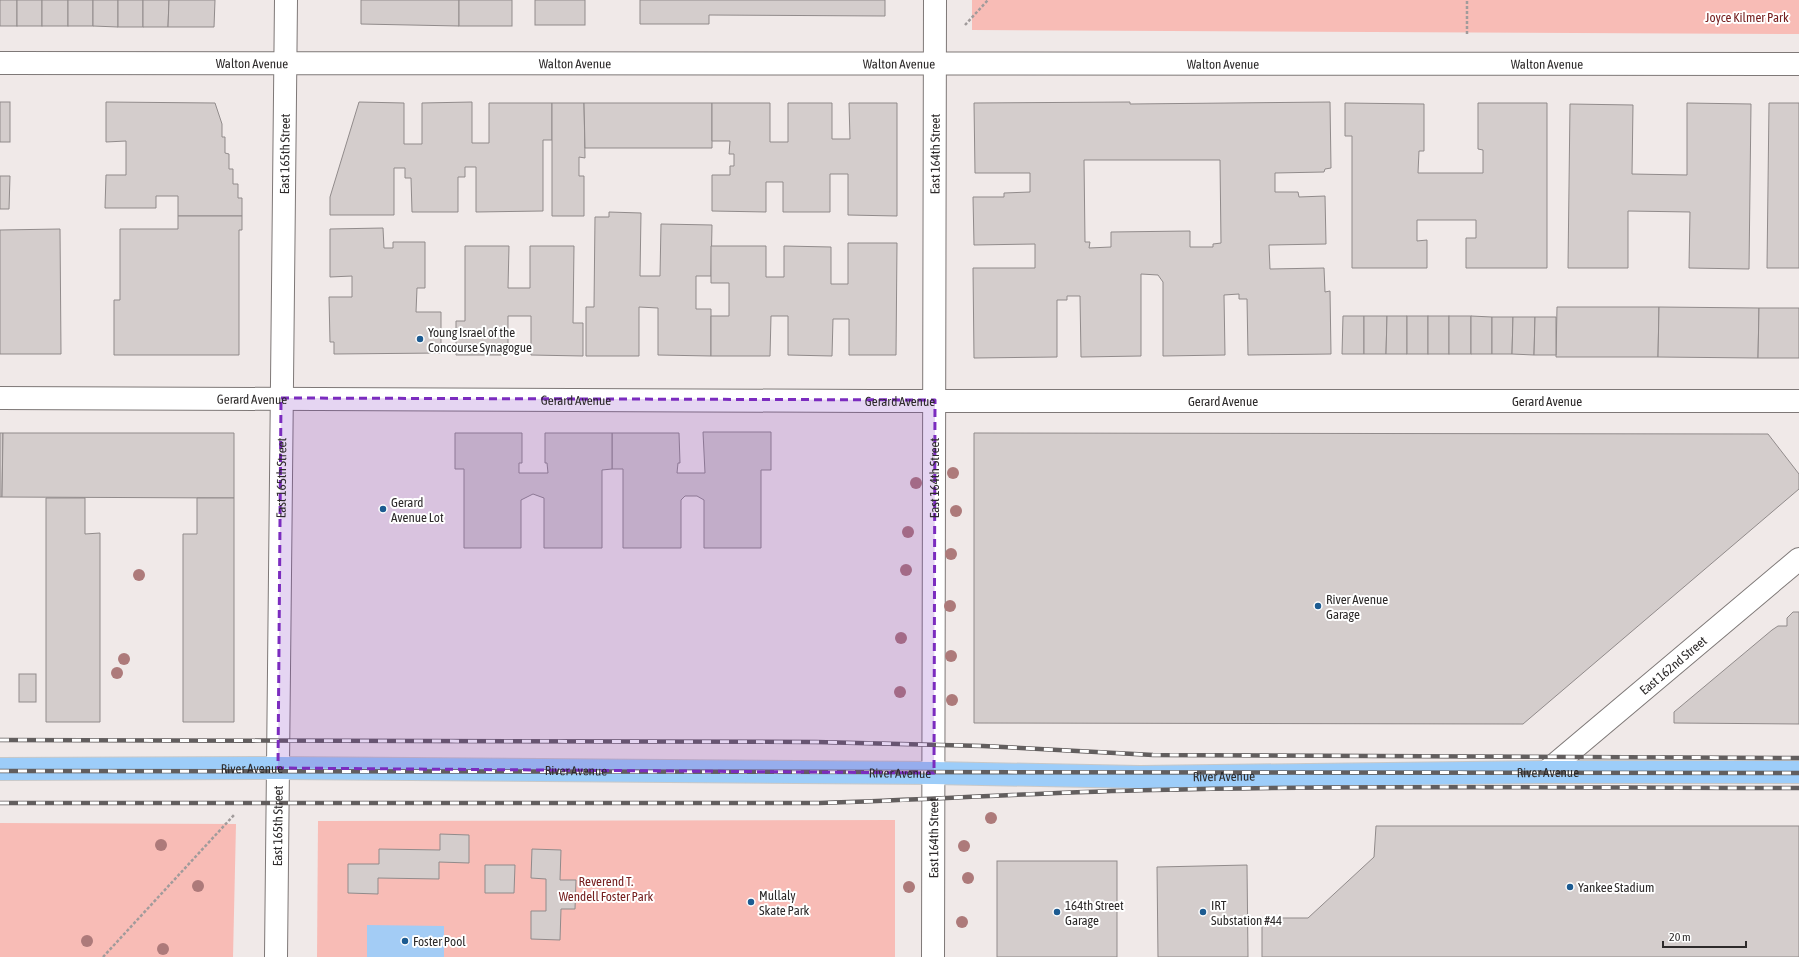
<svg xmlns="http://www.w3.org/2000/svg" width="1799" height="957" font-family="'Asap Condensed',sans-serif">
<rect width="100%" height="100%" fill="#f0e9e8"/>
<g fill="#f8bcb6">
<path d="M972 0H1799V34L972 30Z"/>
<path d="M895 820V957H317L318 821Z"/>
<path d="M0 823 236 824 233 957H0Z"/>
</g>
<path fill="#a3ccf5" d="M367 925 444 926V957H367Z"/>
<g fill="#d4cdcc" stroke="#918b8b" fill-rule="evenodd">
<rect x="0" y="0" width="17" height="26"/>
<rect x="17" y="0" width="25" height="26"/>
<rect x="42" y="0" width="26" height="26"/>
<rect x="68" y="0" width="25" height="26"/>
<path d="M93 0H118V27L93 26Z"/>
<rect x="118" y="0" width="25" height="27"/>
<path d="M143 0H169L168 27H143Z"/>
<path d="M169 0H215L214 27H168Z"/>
<path d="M361 0H459V26L361 24Z"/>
<rect x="459" y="0" width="53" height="26"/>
<rect x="535" y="0" width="50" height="25"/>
<path d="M640 0H885V16L709 15V24H640Z"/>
<rect x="0" y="102" width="10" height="40"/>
<path d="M106 102 215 103 222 124V137H225V153L229 154V169H233V184H238V198H242V216H178V196H156V208H105L106 175H126V141L106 142Z"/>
<path d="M359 102 404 103V144H422V103L472 102V143H489V103H552V140H543V211L476 212V167H465V177H458V212H412L411 178H405V168H394V215H330V197Z"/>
<path d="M1130 102V104L1330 102 1331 168 1325 169 1324 172 1275 173V192H1298L1299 197 1325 196 1326 244 1269 245 1270 269 1324 268 1325 292 1330 291 1331 354 1248 355 1247 299H1239V294L1224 295 1225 355 1163 356V282L1158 275 1141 274V356L1081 357 1080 296H1067V300H1057V357L974 358 973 268H1035V244L974 245 973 197H1004V193L1030 192V173H975L974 103ZM1084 160H1220L1221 243 1213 244V247H1190V231L1111 232V247L1089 248 1090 242H1085Z"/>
<path d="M552 103H584L585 158 579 157V176H584V216H552Z"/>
<path d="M584 103H712V148H585Z"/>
<path d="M712 103H770V142H788V103H832V139H850L849 103H897V216L848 215V174H830V212H783V182H766V212L712 211V175H730V166H734V154H729L730 141H712Z"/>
<path d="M1345 103 1424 104V151H1419L1418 173H1483V150L1478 149V103H1547V268H1466V238H1476V220H1417V241L1427 240V268H1352V136H1345Z"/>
<path d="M1687 103 1751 104 1749 269 1689 268 1690 212 1628 211V268H1568L1570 104 1633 105 1632 174 1687 175Z"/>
<path d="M1769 103H1799V268H1767Z"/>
<path d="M0 176H10L9 209H0Z"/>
<path d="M609 212 641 213 640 276H660L661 224 712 225 711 276H696V309H711V356L658 355V308L639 307V356H586V307H594L595 217H609Z"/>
<path d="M178 216H242V230H239V355H114V300H120V229H178Z"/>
<path d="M383 228 384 248H393V242H425V288H417L416 312H441V353L334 354V342H330L329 297H352V276L330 277V229Z"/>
<path d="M60 229 61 354H0V230Z"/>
<path d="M848 243H897L896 355H849V319H833L832 356 788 355V316H771L770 356H711V316H729V283H711V246H766V277H784V246L831 247V284H848Z"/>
<path d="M465 246H509L508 288H530V246H574L573 323H583V356L531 355V316H508V355H456V321H465Z"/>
<path d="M1557 307H1659L1658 357H1556Z"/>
<path d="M1659 307 1759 308 1758 358 1658 357Z"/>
<path d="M1759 308H1799V358H1758Z"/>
<path d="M1343 316H1364V354H1342Z"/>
<path d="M1364 316H1387L1386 354H1364Z"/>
<path d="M1387 316H1407V354H1386Z"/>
<rect x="1407" y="316" width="21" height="38"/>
<rect x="1428" y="316" width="21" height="38"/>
<rect x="1449" y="316" width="22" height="38"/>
<path d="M1471 316 1492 317V354H1471Z"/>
<path d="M1492 317H1513L1512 354H1492Z"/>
<path d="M1513 317H1535L1534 355 1512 354Z"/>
<path d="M1535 317H1556V355H1534Z"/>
<path d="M703 432H771V470H761V548H704V500L697 496H685L681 500V548H623V469H612V433H679L680 463H678L677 473H705Z"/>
<path d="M0 433H3L2 497H0Z"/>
<path d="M3 433H234V498L2 497Z"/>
<path d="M455 433H522V463H519V473H548L547 463H545V433H612V469L602 470V548H544V498L533 494 521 500V548H464V469H455Z"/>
<path d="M974 433 1768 434 1799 474V489L1523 724 974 723Z"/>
<path d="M46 498H85V534L100 533V722H46Z"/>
<path d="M197 498H234V722H183V534H197Z"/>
<path d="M1793 612H1799V724L1674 723V712L1772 630 1778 626H1787V618Z"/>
<rect x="19" y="674" width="17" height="28"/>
<path d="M1376 826H1799V957H1262V918H1308L1374 857Z"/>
<path d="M440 834 469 835V863L439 862V879L378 878V894L348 893V864H379V849L440 850Z"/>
<path d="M532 849 561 850 560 880H576L575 909H561L560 940 531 939V911H546V879L531 878Z"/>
<rect x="997" y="861" width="120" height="96"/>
<path d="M485 865H515L514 893H485Z"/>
<path d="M1247 865 1248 957H1158L1157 867Z"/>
</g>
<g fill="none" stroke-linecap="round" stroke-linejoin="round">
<g stroke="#7e7877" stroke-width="24">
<g id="minor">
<path id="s1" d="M0 63 1799 64"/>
<path id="s2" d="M0 398 873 401H1799"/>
<path id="s3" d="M1546 772 1799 559"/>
<path id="s4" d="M276 957 286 0"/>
<path id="s5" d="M933 957 935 0"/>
</g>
</g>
<g stroke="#c8c8c8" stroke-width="24">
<g id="major">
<path id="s6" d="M0 769 278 768 934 773 1140 777 1546 772H1799"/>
</g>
</g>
<g stroke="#a19b9b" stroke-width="2.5" stroke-dasharray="3 2" stroke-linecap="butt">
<path d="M965 25 988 0"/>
<path d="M1467 34V0"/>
<path d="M103 957 234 815"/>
</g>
<use href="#minor" stroke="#fff" stroke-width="22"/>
<use href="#major" stroke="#9dcdf9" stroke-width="22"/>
<g stroke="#625e5e" stroke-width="4.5">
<g id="rail">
<path d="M0 740 816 742 983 746 1153 755 1799 758"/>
<path d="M0 771 1799 773"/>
<path d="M0 803H820C931 800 1043 792 1154 790 1369 785 1584 788 1799 788"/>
</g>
</g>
<use href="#rail" stroke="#fff" stroke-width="3" stroke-dasharray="9" stroke-linecap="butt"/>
</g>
<g fill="#ad7a7a">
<circle cx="953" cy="473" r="6"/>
<circle cx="916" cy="483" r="6"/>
<circle cx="956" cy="511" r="6"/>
<circle cx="908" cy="532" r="6"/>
<circle cx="951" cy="554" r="6"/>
<circle cx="906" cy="570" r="6"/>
<circle cx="139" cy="575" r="6"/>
<circle cx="950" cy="606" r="6"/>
<circle cx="901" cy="638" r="6"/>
<circle cx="951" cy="656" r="6"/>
<circle cx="124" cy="659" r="6"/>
<circle cx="117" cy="673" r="6"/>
<circle cx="900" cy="692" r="6"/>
<circle cx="952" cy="700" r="6"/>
<circle cx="991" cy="818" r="6"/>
<circle cx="161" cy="845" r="6"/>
<circle cx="964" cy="846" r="6"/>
<circle cx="968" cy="878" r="6"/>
<circle cx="198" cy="886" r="6"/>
<circle cx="909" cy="887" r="6"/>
<circle cx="962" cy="922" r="6"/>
<circle cx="87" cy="941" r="6"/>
<circle cx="163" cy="949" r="6"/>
</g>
<path fill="#7b2cbf" fill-opacity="0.2" stroke="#7b2cbf" stroke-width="3" stroke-dasharray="8 5" stroke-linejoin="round" d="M281 398 935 400 934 773 278 768Z"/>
<g fill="#1c5b91" stroke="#fff" stroke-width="1.5">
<circle cx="420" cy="339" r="4"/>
<circle cx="383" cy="509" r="4"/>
<circle cx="1318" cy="606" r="4"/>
<circle cx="1570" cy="887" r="4"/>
<circle cx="751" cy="902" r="4"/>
<circle cx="1057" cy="912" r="4"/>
<circle cx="1203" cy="912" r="4"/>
<circle cx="405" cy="941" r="4"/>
</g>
<g text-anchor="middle" stroke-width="4" stroke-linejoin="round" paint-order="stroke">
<g font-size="13" fill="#762020" stroke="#fff">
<text x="1747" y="22">Joyce Kilmer Park</text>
<text x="606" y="886">Reverend T.<tspan x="606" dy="15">Wendell Foster Park</tspan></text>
</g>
<g font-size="13" fill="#2d2a2a" stroke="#fff">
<text dy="5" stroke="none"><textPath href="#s1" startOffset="252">Walton Avenue</textPath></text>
<text dy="5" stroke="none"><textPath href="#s1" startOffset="575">Walton Avenue</textPath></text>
<text dy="5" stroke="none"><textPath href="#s1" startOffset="899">Walton Avenue</textPath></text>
<text dy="5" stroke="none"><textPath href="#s1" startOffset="1223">Walton Avenue</textPath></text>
<text dy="5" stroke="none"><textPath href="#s1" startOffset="1547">Walton Avenue</textPath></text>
<text dy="5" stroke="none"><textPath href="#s5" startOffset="803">East 164th Street</textPath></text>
<text dy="5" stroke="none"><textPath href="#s4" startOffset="803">East 165th Street</textPath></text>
<text dy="5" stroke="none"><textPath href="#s2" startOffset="252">Gerard Avenue</textPath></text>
<text dy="5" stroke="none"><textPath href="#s2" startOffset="576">Gerard Avenue</textPath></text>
<text dy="5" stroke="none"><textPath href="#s2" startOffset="900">Gerard Avenue</textPath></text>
<text dy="5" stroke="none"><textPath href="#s2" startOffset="1223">Gerard Avenue</textPath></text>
<text dy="5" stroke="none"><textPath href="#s2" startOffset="1547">Gerard Avenue</textPath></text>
<text dy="5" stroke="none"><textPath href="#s4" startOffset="479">East 165th Street</textPath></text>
<text dy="5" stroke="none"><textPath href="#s5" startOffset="479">East 164th Street</textPath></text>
<text dy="5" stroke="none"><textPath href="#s3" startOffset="166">East 162nd Street</textPath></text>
<text dy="5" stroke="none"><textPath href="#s6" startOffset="252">River Avenue</textPath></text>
<text dy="5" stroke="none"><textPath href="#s6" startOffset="576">River Avenue</textPath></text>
<text dy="5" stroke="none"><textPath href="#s6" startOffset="1548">River Avenue</textPath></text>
<text dy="5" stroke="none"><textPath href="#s6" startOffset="900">River Avenue</textPath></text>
<text dy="5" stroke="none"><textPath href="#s6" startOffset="1224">River Avenue</textPath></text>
<text dy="5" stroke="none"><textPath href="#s4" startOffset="131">East 165th Street</textPath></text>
<text dy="5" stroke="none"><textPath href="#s5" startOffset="119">East 164th Street</textPath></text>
</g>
<g font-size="13" fill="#2d2a2a" stroke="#fff" text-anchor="start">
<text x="428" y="337">Young Israel of the<tspan x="428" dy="15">Concourse Synagogue</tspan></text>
<text x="391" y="507">Gerard<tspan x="391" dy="15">Avenue Lot</tspan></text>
<text x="1326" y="604">River Avenue<tspan x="1326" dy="15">Garage</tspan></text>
<text x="1578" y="892">Yankee Stadium</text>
<text x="759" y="900">Mullaly<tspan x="759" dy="15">Skate Park</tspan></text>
<text x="1065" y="910">164th Street<tspan x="1065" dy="15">Garage</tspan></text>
<text x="1211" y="910">IRT<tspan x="1211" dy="15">Substation #44</tspan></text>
<text x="413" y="946">Foster Pool</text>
</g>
</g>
<path d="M1663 941v6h83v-6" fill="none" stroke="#2d2a2a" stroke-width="2"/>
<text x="1669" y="941" font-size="12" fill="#2d2a2a" stroke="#ffffff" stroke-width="3" paint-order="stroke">20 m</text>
</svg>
